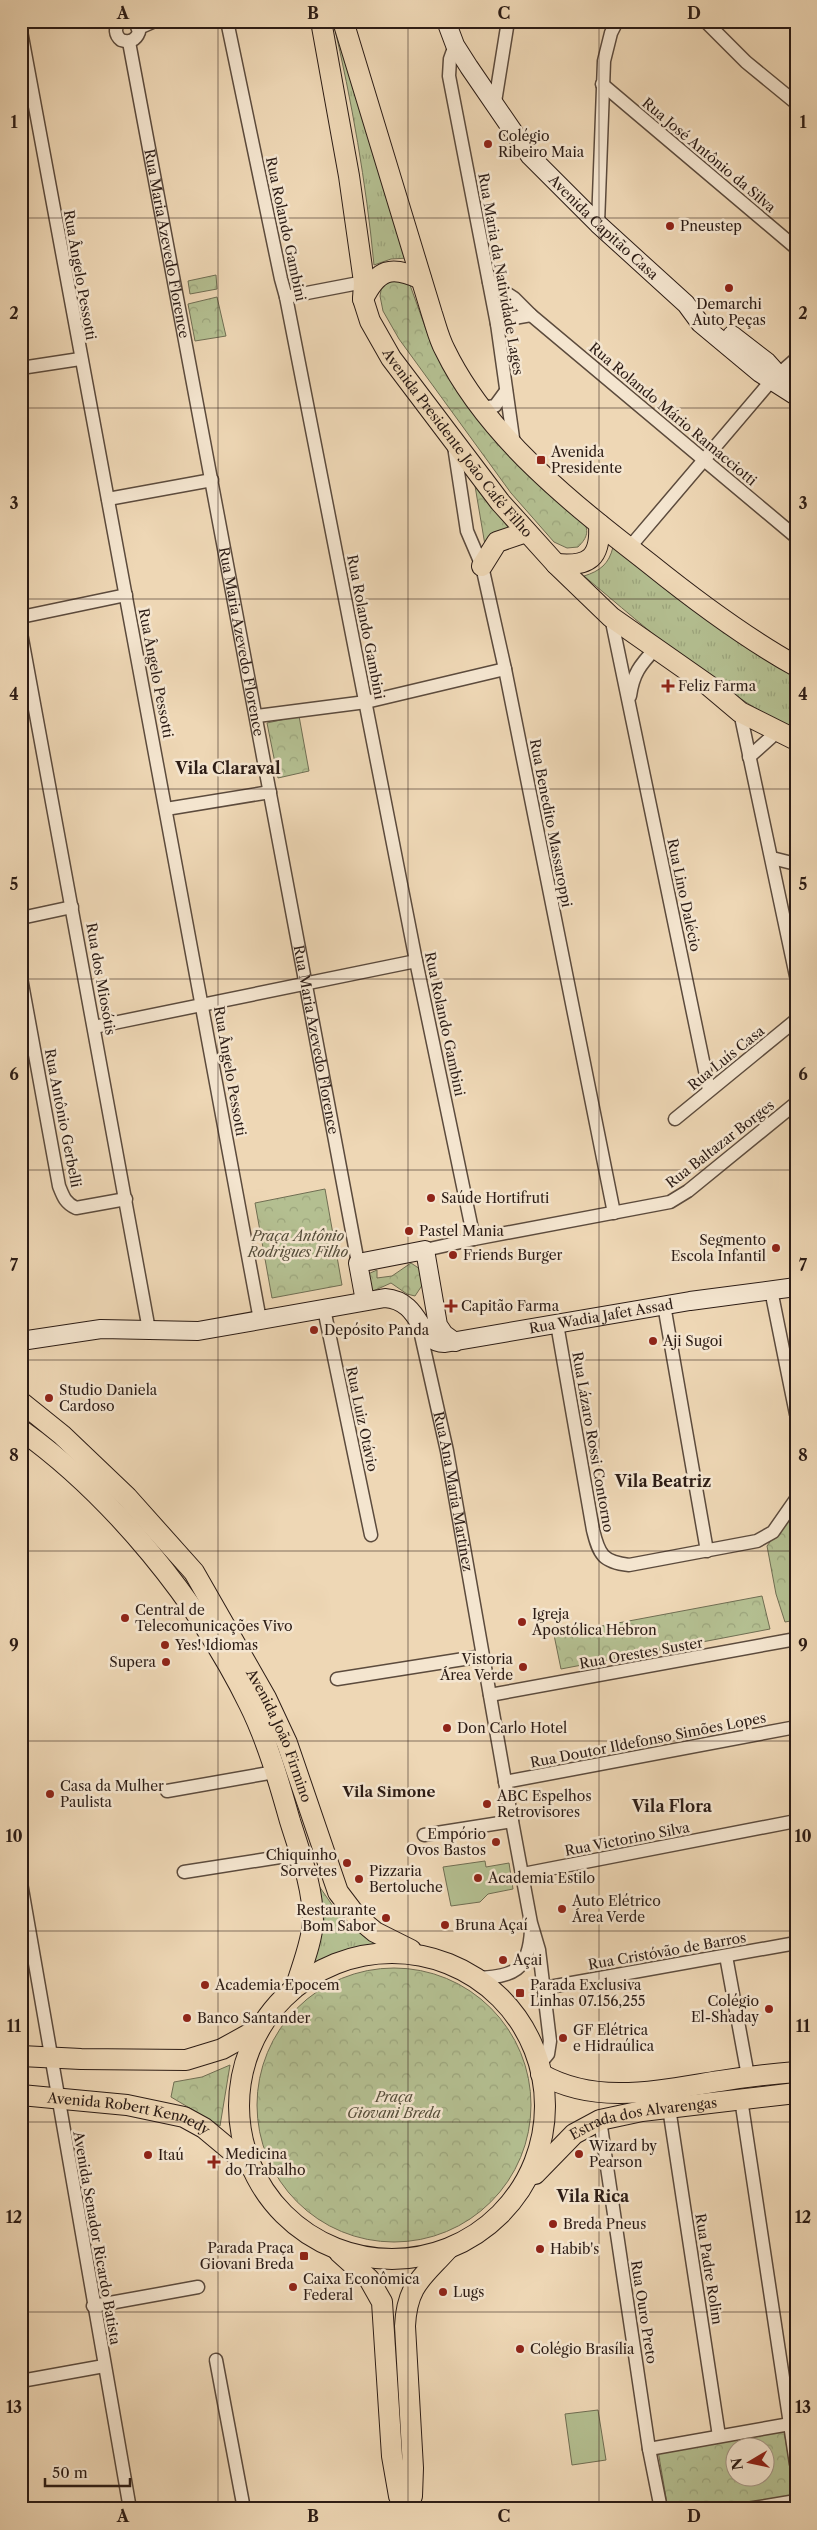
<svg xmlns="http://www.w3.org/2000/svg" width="817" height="2530" font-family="'Libre Caslon Text',serif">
<defs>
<pattern id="grass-tufts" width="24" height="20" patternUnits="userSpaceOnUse" patternTransform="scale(1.25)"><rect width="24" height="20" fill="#b4bf91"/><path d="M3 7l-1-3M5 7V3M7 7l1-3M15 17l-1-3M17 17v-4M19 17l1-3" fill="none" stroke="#9ba47c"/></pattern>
<pattern id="forest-crowns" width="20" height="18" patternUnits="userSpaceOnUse" patternTransform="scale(1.25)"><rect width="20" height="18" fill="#b4bf91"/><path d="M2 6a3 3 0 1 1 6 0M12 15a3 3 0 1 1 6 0" fill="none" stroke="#9ba47c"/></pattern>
</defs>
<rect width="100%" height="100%" fill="#eed7b5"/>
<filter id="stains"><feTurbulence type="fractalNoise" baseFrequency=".004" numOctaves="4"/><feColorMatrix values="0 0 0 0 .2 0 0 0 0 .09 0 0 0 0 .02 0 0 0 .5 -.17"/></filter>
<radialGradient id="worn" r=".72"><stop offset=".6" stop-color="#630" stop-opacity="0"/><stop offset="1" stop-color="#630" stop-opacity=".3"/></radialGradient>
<g fill="url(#grass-tufts)" stroke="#706e53">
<path d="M333 21H341L408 258 391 259 374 265C366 182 352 102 333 21Z"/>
<path d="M613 547 796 675V730C717 692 651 632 584 576 600 571 609 564 613 547Z"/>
<path d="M319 1886 337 1912 381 1946 345 1951 307 1971 320 1910Z"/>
</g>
<g fill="url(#forest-crowns)" stroke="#706e53" fill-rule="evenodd">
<path d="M216 275 217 289 190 294 188 281Z"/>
<path d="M392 279 403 280 410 285 432 346 583 519C589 531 588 537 578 547L567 548 554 542 511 493 399 339 383 311 380 296 382 285Z"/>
<path d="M217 297 226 336 195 341 188 304Z"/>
<path d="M474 480 510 530 485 545Z"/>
<path d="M299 716 309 771 278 778 267 723Z"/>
<path d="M325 1189 342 1285 272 1298 255 1203Z"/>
<path d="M411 1263 420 1269 423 1284 415 1296 407 1294 391 1283 371 1292 368 1274 377 1270V1278L392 1276Z"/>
<path d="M796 1507V1620L785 1622 776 1594 767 1546Z"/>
<path d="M762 1596 770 1629 561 1669 554 1635Z"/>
<circle cx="394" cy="2105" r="137"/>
<path d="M230 2065 220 2126 171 2097 174 2082 202 2077Z"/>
<path d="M784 2431 795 2496 716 2509H668L658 2451ZM734 2448H764V2478H734Z"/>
</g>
<g fill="#b4bf91" stroke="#706e53">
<path d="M485 1861 486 1867 509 1863 513 1889 488 1894 480 1902 451 1906 443 1867Z"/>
<path d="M598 2410 606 2460 572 2465 565 2414Z"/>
</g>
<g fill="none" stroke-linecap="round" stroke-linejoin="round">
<g stroke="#5c4b3d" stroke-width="15">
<g id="street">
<path d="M120 21C114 28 115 35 121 40 130 43 136 40 139 32L135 21"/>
<path d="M227 21 281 279 286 297 416 961 474 1239"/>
<path d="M705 21 746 62 796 103"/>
<path d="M139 28 155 21"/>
<path d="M21 31 260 1320"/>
<path id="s1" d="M129 42 358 1263"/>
<path d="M455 45 450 59 449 76 497 324 514 445"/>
<path d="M602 84 796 248"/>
<path d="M495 102 508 21"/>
<path d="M598 224 604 61 611 33 617 21"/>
<path d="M489 282 514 298 531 315 796 537"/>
<path d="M286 297 364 282"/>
<path d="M497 324 514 318 531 315"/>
<path d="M21 368 80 359"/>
<path d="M482 408 495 406 506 391"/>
<path d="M454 446 467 531 482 566 505 669 614 1213"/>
<path d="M108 499 212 480"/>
<path d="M629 548 771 381 796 359"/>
<path d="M21 617 126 595"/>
<path d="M611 617 709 1090"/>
<path d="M21 633 149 1330"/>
<path d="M630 696C633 674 640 665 655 649"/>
<path d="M740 712 796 976"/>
<path d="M257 716 366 702 505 669"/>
<path d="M749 757 777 732"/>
<path d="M166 809 270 792"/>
<path d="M772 858 796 864"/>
<path d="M21 918 72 907"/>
<path d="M21 978 59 1186C63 1196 65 1203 76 1208L126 1199"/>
<path d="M94 1027 416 961"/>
<path d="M675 1119 796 1020"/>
<path d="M425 1250 474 1239 670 1202 688 1191 796 1103"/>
<path d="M771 1290 796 1414"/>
<path d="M664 1305 707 1551"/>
<path d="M324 1309 371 1535"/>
<path d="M557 1324 593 1530C599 1555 603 1562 629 1565L757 1541 773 1532 796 1499"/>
<path id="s2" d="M419 1326 447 1451 512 1821 531 1923 539 1950 550 2041 548 2054 539 2065"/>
<path d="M337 1679 483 1656"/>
<path d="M490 1695 796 1639"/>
<path d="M505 1782 796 1727"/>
<path d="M167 1791 275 1772"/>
<path d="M424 1835 512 1821"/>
<path d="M184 1872 280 1857 302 1860"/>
<path d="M523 1874 796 1821"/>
<path d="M21 1883 130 2509"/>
<path d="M726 1956 748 2076"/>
<path d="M476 1978C513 1977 529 1971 531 1930"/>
<path d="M544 1988 796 1943"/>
<path d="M741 2099 796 2464"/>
<path d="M669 2108 719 2436"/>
<path d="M600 2120 649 2449 661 2509"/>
<path d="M93 2306 198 2287"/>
<path d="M216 2360 244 2509"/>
<path d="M21 2381 104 2366"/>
<path d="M649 2449 790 2424"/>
<path d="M747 2509 796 2501"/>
</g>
</g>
<g stroke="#2c1c15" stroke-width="20">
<g id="secondary">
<path id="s3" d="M446 21 455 45 469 67 530 156 598 224 686 304 700 323 760 373 796 396"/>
<path d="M732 335 767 362 785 382"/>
<path d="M365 1301 358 1263 425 1250 438 1325 444 1334 455 1342"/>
<path id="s4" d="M21 1341 101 1329 198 1331 385 1298C423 1301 418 1344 445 1343L690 1301 796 1287"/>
</g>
</g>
<g stroke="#2c1c15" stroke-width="22">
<g id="primary">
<path id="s5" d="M321 21 349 176 364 282 363 299 370 321 391 358 500 502 556 564 611 617 708 685 740 712 796 740"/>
<path d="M343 21 432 314C436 326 439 339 445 350 487 437 575 506 650 564 696 601 744 637 796 666"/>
<path d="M363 299C378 269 391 265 421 279"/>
<path d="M556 564C589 567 601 558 599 524"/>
<path d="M482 566 497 542 526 532"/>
<path id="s6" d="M21 1402 62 1435 127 1497 194 1572 266 1698 287 1743 338 1892 357 1917 375 1932 411 1950"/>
<path d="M21 1430C113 1496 199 1602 249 1704 267 1740 279 1782 290 1821 300 1853 313 1887 313 1921 312 1942 302 1966 296 1986"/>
<circle cx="392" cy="2106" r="153"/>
<path d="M21 2056 81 2059 186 2060 222 2049 260 2028"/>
<path d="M541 2074C597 2106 661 2090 720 2081 745 2077 770 2074 796 2072"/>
<path id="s7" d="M21 2095 127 2105 184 2117 204 2128 252 2168"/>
<path id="s8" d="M535 2174 574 2134 600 2120 642 2111 796 2093"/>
<path d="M339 2252 369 2279 382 2302 392 2456 399 2496 405 2509"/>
<path d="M407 2509 412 2496 413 2468 405 2326C407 2285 422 2278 448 2249"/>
</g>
</g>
<use href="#street" stroke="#f4e5cf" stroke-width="12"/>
<use href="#secondary" stroke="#f4e5cf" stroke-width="18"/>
<use href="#primary" stroke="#eed7b5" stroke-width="20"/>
</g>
<path fill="none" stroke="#2c1c15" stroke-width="1" stroke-opacity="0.55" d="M218 21V2509M408 21V2509M599 21V2509M21 218H796M21 408H796M21 599H796M21 789H796M21 979H796M21 1170H796M21 1360H796M21 1551H796M21 1741H796M21 1931H796M21 2122H796M21 2312H796"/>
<g fill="#8f2418" stroke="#f4e5cf" stroke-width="2">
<circle cx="488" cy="144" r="5"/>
<circle cx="670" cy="226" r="5"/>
<circle cx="729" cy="288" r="5"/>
<rect x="536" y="455" width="10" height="10" rx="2.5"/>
<path d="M665.5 678.5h5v5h5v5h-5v5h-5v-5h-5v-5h5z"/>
<circle cx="431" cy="1198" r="5"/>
<circle cx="409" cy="1231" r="5"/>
<circle cx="776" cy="1248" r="5"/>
<circle cx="453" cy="1255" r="5"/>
<path d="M448.5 1298.5h5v5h5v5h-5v5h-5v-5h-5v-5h5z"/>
<circle cx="314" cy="1330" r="5"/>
<circle cx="653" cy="1341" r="5"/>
<circle cx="49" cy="1398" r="5"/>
<circle cx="125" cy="1618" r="5"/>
<circle cx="522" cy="1622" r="5"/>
<circle cx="165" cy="1645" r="5"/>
<circle cx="166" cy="1662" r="5"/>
<circle cx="523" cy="1667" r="5"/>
<circle cx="447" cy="1728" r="5"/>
<circle cx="50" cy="1794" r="5"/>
<circle cx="487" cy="1804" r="5"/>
<circle cx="496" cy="1842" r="5"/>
<circle cx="347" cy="1863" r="5"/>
<circle cx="478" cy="1878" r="5"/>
<circle cx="359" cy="1879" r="5"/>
<circle cx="562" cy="1909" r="5"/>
<circle cx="386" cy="1918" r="5"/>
<circle cx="445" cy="1925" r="5"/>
<circle cx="503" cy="1960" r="5"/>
<circle cx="205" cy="1985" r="5"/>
<rect x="515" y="1988" width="10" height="10" rx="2.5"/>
<circle cx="769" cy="2009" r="5"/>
<circle cx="187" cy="2018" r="5"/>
<circle cx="563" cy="2038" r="5"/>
<circle cx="579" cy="2154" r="5"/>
<circle cx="148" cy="2155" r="5"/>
<path d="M211.5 2154.5h5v5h5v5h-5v5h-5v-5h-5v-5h5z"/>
<circle cx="553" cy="2224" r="5"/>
<circle cx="540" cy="2249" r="5"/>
<rect x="299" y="2251" width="10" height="10" rx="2.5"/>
<circle cx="293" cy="2287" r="5"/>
<circle cx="443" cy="2292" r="5"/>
<circle cx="520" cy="2349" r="5"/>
</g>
<g text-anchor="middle" stroke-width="5" stroke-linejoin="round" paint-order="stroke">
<g font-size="14" fill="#2c1c15" stroke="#f4e5cf" text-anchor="start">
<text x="498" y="141">Colégio<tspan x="498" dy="16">Ribeiro Maia</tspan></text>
<text x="680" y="231">Pneustep</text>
<text x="729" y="309" text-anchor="middle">Demarchi<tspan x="729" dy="16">Auto Peças</tspan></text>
<text x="551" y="457">Avenida<tspan x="551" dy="16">Presidente</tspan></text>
<text x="678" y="691">Feliz Farma</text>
<text x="441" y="1203">Saúde Hortifruti</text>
<text x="419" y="1236">Pastel Mania</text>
<text x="766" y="1245" text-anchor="end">Segmento<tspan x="766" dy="16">Escola Infantil</tspan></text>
<text x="463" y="1260">Friends Burger</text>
<text x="461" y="1311">Capitão Farma</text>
<text x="324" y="1335">Depósito Panda</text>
<text x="663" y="1346">Aji Sugoi</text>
<text x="59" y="1395">Studio Daniela<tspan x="59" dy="16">Cardoso</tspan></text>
<text x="135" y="1615">Central de<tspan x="135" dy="16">Telecomunicações Vivo</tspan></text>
<text x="532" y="1619">Igreja<tspan x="532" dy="16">Apostólica Hebron</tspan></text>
<text x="175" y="1650">Yes! Idiomas</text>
<text x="513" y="1664" text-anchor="end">Vistoria<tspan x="513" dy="16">Área Verde</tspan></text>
<text x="156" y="1667" text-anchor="end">Supera</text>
<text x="457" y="1733">Don Carlo Hotel</text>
<text x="60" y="1791">Casa da Mulher<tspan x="60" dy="16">Paulista</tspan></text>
<text x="497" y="1801">ABC Espelhos<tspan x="497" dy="16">Retrovisores</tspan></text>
<text x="486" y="1839" text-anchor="end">Empório<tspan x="486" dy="16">Ovos Bastos</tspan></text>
<text x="337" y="1860" text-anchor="end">Chiquinho<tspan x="337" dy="16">Sorvetes</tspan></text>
<text x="369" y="1876">Pizzaria<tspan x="369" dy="16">Bertoluche</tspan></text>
<text x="488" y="1883">Academia Estilo</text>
<text x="572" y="1906">Auto Elétrico<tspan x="572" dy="16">Área Verde</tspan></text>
<text x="376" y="1915" text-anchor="end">Restaurante<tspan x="376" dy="16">Bom Sabor</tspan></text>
<text x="455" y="1930">Bruna Açaí</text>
<text x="513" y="1965">Açai</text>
<text x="215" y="1990">Academia Epocem</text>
<text x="530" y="1990">Parada Exclusiva<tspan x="530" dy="16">Linhas 07.156,255</tspan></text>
<text x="759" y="2006" text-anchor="end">Colégio<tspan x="759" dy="16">El-Shaday</tspan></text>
<text x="197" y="2023">Banco Santander</text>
<text x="573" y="2035">GF Elétrica<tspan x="573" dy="16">e Hidraúlica</tspan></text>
<text x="589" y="2151">Wizard by<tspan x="589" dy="16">Pearson</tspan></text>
<text x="225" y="2159">Medicina<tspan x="225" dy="16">do Trabalho</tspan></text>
<text x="158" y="2160">Itaú</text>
<text x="563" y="2229">Breda Pneus</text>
<text x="294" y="2253" text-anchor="end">Parada Praça<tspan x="294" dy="16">Giovani Breda</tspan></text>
<text x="550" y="2254">Habib's</text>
<text x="303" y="2284">Caixa Econômica<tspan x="303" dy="16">Federal</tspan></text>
<text x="453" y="2297">Lugs</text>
<text x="530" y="2354">Colégio Brasília</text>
</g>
<g font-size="14" fill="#2c1c15" stroke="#f4e5cf">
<text transform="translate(709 155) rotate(40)" y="5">Rua José Antônio da Silva</text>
<text dy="5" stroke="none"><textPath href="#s3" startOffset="262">Avenida Capitão Casa</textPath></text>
<text transform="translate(286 229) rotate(78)" y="5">Rua Rolando Gambini</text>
<text dy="5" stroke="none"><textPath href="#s1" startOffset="205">Rua Maria Azevedo Florence</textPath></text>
<text transform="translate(501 274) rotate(80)" y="5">Rua Maria da Natividade Lages</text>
<text transform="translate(80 275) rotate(80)" y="5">Rua Ângelo Pessotti</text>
<text transform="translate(673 414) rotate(40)" y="5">Rua Rolando Mário Ramacciotti</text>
<text dy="5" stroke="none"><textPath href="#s5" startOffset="455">Avenida Presidente João Café Filho</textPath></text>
<text transform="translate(366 627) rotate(79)" y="5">Rua Rolando Gambini</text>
<text dy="5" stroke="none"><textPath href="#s1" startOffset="610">Rua Maria Azevedo Florence</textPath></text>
<text transform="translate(156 673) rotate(79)" y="5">Rua Ângelo Pessotti</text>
<text transform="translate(551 823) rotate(79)" y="5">Rua Benedito Massaroppi</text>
<text transform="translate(684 895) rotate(78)" y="5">Rua Lino Dalécio</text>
<text transform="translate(101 979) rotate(80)" y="5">Rua dos Miosótis</text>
<text transform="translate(445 1024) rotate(78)" y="5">Rua Rolando Gambini</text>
<text dy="5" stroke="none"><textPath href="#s1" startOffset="1015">Rua Maria Azevedo Florence</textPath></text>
<text transform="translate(726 1058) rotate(-39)" y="5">Rua Luís Casa</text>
<text transform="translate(230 1071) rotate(80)" y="5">Rua Ângelo Pessotti</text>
<text transform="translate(63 1118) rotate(79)" y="5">Rua Antônio Gerbelli</text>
<text transform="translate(720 1144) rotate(-38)" y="5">Rua Baltazar Borges</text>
<text dy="5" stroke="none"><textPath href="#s4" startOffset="605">Rua Wadia Jafet Assad</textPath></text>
<text transform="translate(362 1419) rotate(78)" y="5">Rua Luiz Otávio</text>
<text transform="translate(593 1442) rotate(80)" y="5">Rua Lázaro Rossi Contorno</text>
<text dy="5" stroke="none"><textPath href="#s2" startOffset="169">Rua Ana Maria Martinez</textPath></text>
<text transform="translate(641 1653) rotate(-10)" y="5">Rua Orestes Suster</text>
<text dy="5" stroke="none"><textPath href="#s6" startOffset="428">Avenida João Firmino</textPath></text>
<text transform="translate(648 1740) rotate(-11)" y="5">Rua Doutor Ildefonso Simões Lopes</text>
<text transform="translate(627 1839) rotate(-11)" y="5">Rua Victorino Silva</text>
<text transform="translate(667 1951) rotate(-10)" y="5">Rua Cristóvão de Barros</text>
<text dy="5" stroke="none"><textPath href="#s7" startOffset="110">Avenida Robert Kennedy</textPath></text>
<text dy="5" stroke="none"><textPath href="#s8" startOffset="128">Estrada dos Alvarengas</textPath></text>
<text transform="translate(97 2238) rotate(80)" y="5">Avenida Senador Ricardo Batista</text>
<text transform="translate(709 2269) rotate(81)" y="5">Rua Padre Rolim</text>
<text transform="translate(644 2312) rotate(81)" y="5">Rua Ouro Preto</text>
</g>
<g font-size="14" font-style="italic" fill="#554d3a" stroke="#f4e5cf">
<text x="298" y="1241">Praça Antônio<tspan x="298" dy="16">Rodrigues Filho</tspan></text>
<text x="394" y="2102">Praça<tspan x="394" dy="16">Giovani Breda</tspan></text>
</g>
<g font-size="15" font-weight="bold" fill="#2c1c15" stroke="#f4e5cf">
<text x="389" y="1797">Vila Simone</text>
</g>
<g font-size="16" font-weight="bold" fill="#2c1c15" stroke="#f4e5cf">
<text x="228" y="774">Vila Claraval</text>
<text x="663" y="1487">Vila Beatriz</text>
<text x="672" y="1812">Vila Flora</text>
<text x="593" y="2202">Vila Rica</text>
</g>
</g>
<rect width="817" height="2530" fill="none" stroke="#eed7b5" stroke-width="55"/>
<g transform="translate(750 2462) rotate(261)"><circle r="24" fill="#f4e5cf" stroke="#a49585"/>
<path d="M0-4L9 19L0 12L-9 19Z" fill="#8f2418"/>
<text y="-8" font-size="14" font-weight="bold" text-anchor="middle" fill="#2c1c15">N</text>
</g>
<path d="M45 2478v8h85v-8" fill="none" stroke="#2c1c15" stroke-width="2.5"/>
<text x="52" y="2478" font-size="15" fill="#2c1c15" stroke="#f4e5cf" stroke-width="4" paint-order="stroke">50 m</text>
<rect x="28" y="28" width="762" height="2474" fill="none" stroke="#2c1c15" stroke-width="2"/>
<g font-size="16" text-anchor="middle" font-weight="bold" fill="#2c1c15">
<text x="123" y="19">A</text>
<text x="313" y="19">B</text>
<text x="504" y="19">C</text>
<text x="694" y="19">D</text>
<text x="14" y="128">1</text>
<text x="803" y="128">1</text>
<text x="14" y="319">2</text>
<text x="803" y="319">2</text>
<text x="14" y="509">3</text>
<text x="803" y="509">3</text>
<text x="14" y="700">4</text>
<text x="803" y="700">4</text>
<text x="14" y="890">5</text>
<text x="803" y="890">5</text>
<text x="14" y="1080">6</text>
<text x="803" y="1080">6</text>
<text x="14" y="1271">7</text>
<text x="803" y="1271">7</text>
<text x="14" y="1461">8</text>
<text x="803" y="1461">8</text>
<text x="14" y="1651">9</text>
<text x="803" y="1651">9</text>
<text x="14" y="1842">10</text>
<text x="803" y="1842">10</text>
<text x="14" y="2032">11</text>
<text x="803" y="2032">11</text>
<text x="14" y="2223">12</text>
<text x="803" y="2223">12</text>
<text x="14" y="2413">13</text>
<text x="803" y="2413">13</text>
<text x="123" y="2522">A</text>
<text x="313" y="2522">B</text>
<text x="504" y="2522">C</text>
<text x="694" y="2522">D</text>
</g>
<rect width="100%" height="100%" filter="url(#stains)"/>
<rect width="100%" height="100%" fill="url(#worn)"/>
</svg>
